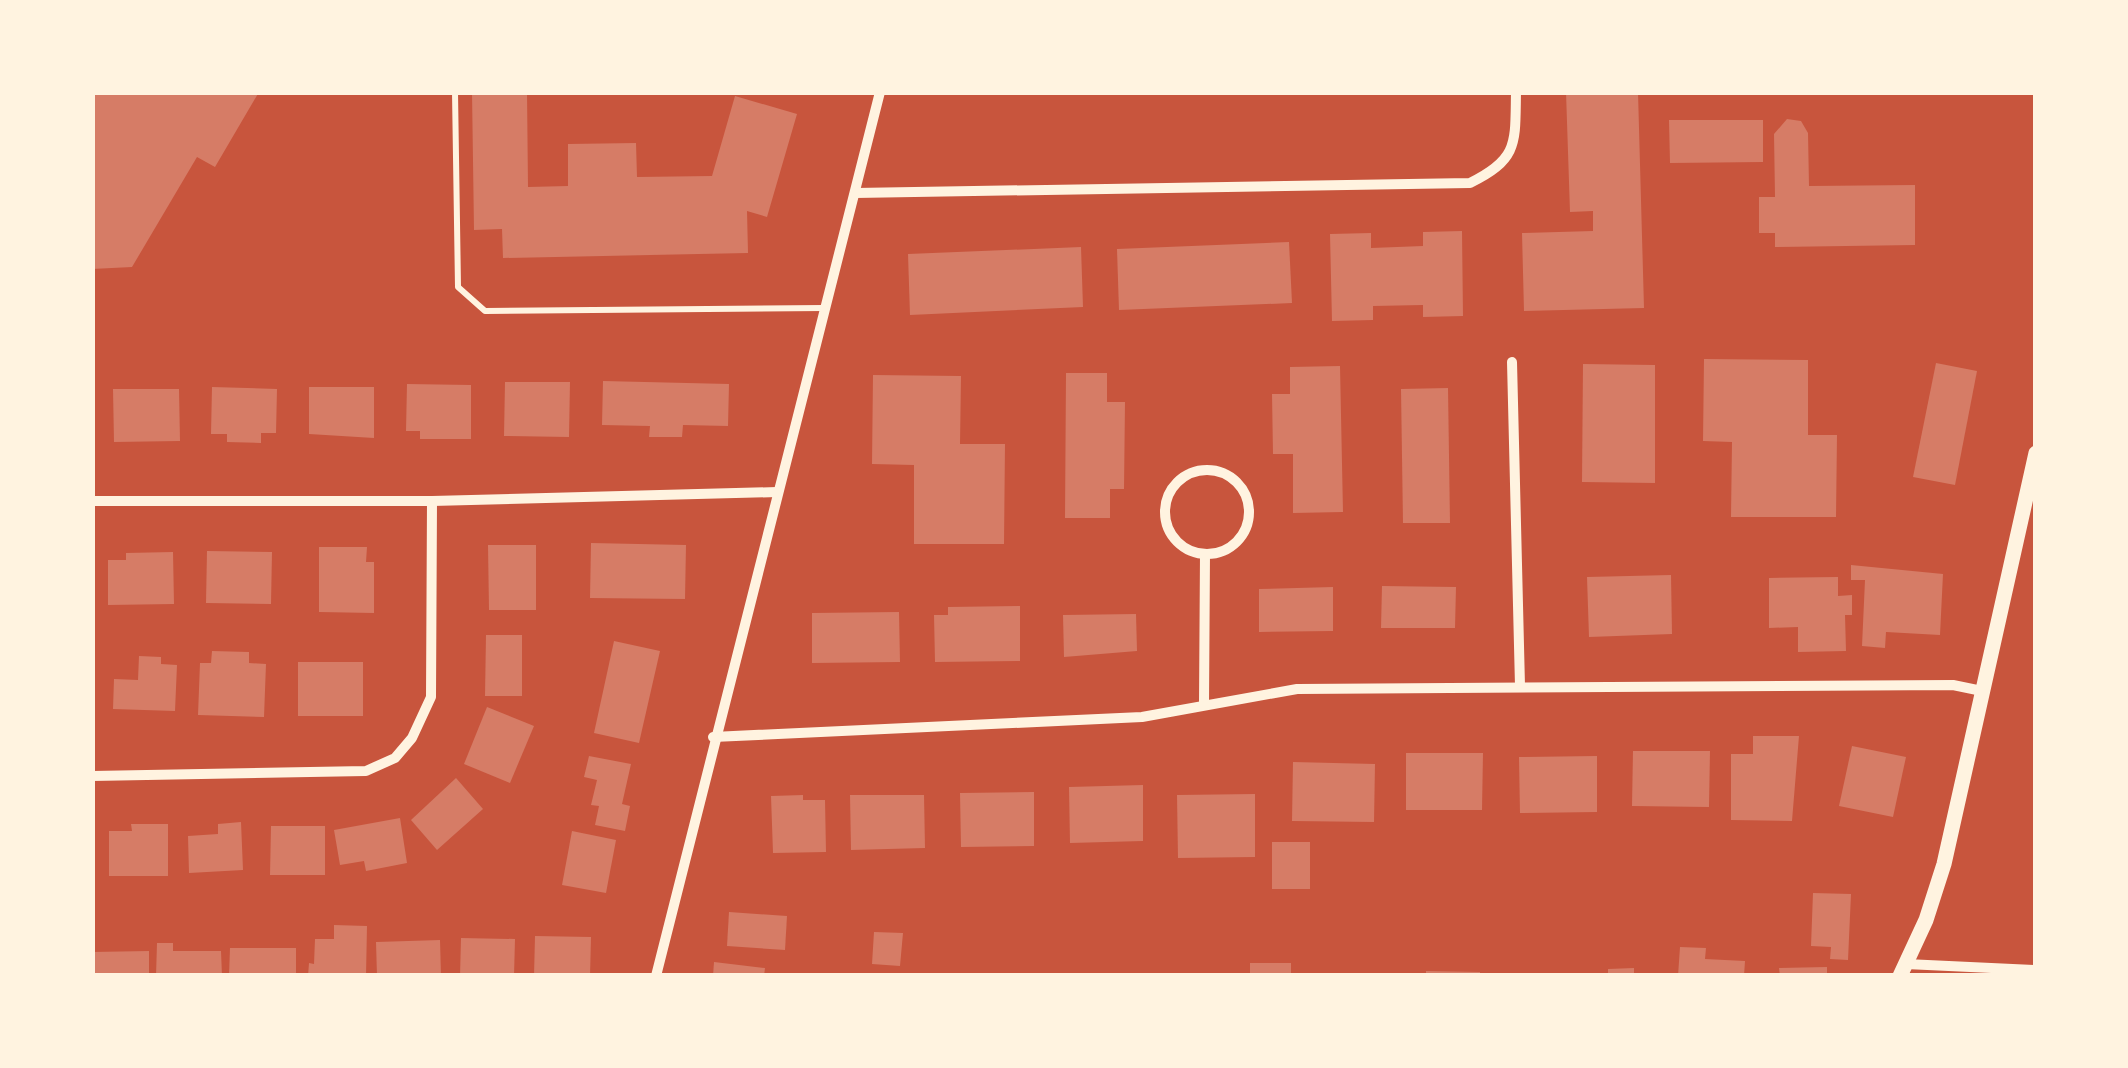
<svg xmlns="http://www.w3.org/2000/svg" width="2128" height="1068" font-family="Barlow,sans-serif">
<rect width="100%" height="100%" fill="#c8553d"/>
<g fill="#d67c66">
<path d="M94 92H259L215 167 197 157 132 267 92 269Z"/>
<path d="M472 92H527L528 187 568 186V144L636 143 637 177 712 176 735 96 797 114 767 217 747 211 748 253 503 258 502 229 474 230Z"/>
<path d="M1566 92H1638L1644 308 1524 311 1522 233 1593 231V211L1570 212Z"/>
<path d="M1787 119 1801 121 1808 133 1809 186 1915 185V245L1775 247V233H1759V197H1775L1774 134Z"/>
<path d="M1669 120H1763V162L1670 163Z"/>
<path d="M1462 231 1463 316 1423 317V305L1373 306V320L1332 321 1330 234 1371 233V248L1423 246V232Z"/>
<path d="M1289 242 1292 303 1119 310 1117 249Z"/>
<path d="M1081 247 1083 307 910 315 908 254Z"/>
<path d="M1704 359 1808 360V435H1837L1836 517H1731L1732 442 1703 441Z"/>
<path d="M1936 363 1977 371 1955 485 1913 477Z"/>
<path d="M1583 364 1655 365V483L1582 482Z"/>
<path d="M1340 366 1343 512 1293 513V454H1273L1272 394H1290V367Z"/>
<path d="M1066 373H1107V402H1125L1124 489H1110V518H1065Z"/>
<path d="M873 375 961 376 960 444H1005L1004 544H914V465L872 464Z"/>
<path d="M603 381 729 384 728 426 683 425 682 437H649L650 426 602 425Z"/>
<path d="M505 382H570L569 437 504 436Z"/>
<path d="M407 384 471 385V439H420V431H406Z"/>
<path d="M212 387 277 389 276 433H261V443L227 442V434H211Z"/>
<path d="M309 387H374V438L309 434Z"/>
<path d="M1448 388 1450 523H1403L1401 389Z"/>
<path d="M113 389H179L180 441 114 442Z"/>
<path d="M591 543 686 545 685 599 590 598Z"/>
<path d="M488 545H536V610H489Z"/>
<path d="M319 547H367L366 562H374V613L319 612Z"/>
<path d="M207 551 272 552 271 604 206 603Z"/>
<path d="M173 552 174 604 108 605V560H126V553Z"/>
<path d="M1851 565 1943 574 1940 635 1886 632 1885 648 1862 646 1865 580H1851Z"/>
<path d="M1671 575 1672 634 1589 637 1587 577Z"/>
<path d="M1838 577V596L1852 595V615H1845L1846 651 1798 652V627L1769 628V578Z"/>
<path d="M1382 586 1456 587 1455 628H1381Z"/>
<path d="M1333 587V631L1259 632V589Z"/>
<path d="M1020 606V661L935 662 934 615H948V607Z"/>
<path d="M899 612 900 662 812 663V613Z"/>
<path d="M1136 614 1137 651 1064 657 1063 615Z"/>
<path d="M486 635H522V696H485Z"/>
<path d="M614 641 660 651 639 743 594 733Z"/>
<path d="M212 651 249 652V663L266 664 264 717 198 715 200 663H211Z"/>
<path d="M139 656 161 657V664L177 665 175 711 113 709 114 679 138 680Z"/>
<rect x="298" y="662" width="65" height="54"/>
<path d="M487 707 534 726 510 783 464 764Z"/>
<path d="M1753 736H1799L1792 821 1731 820V754H1753Z"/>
<path d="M1852 746 1906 757 1893 817 1839 806Z"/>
<path d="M1633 751H1710L1709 807 1632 806Z"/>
<path d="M1406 753H1483L1482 810H1406Z"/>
<path d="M589 756 631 764 622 804 630 806 625 831 595 825 599 806 591 805 597 780 584 777Z"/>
<path d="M1597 756V812L1520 813 1519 757Z"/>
<path d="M1293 762 1375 764 1374 822 1292 821Z"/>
<path d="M456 778 483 809 437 850 411 820Z"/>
<path d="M1143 785V841L1070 843 1069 787Z"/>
<path d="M1034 792V846L961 847 960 793Z"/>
<path d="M1255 794V857L1178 858 1177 795Z"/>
<path d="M803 795V800H825L826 852 773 853 771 796Z"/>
<path d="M850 795H924L925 848 851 850Z"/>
<path d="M400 818 407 863 366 871 364 861 340 865 334 830Z"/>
<path d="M241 822 243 870 189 873 188 836 218 834V824Z"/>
<path d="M131 824H168V876H109V831H132Z"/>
<path d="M271 826H325V875H270Z"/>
<path d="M572 831 616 840 606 893 562 885Z"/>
<rect x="1272" y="842" width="38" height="47"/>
<path d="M1813 893 1851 894 1848 960 1830 959 1831 947 1811 946Z"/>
<path d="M729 912 787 916 785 950 727 946Z"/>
<path d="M334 925 367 926 366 976H308L309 963 314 964 315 939H334Z"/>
<path d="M874 932 903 933 900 966 872 964Z"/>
<path d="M535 936 591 937 590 976H534Z"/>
<path d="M461 938 515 939 514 976H460Z"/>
<path d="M440 940 441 976H377L376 942Z"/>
<path d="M157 943H173V951H221L222 976H156Z"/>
<path d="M1680 947 1706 948 1705 959 1745 961 1744 976H1678Z"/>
<path d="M230 948H296V976H229Z"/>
<path d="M149 951V976H92V952Z"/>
<path d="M714 962 765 968 764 976H713Z"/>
<rect x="1250" y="963" width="41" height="13"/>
<path d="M1827 967V976H1780L1779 968Z"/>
<path d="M1634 968V976H1608V969Z"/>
<path d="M1426 971 1480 972V976H1426Z"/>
</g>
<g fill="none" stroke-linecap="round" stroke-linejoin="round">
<path stroke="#fff3e0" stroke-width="6" d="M455 92 458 287 485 311 824 308"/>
<g stroke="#fff3e0" stroke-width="10">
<path d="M855 193 1470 183C1519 159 1515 143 1516 92"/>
<path d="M1512 362 1520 686"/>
<circle cx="1207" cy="512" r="42"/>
<path d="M92 501H432L777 492"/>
<path d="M1204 704 1205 554"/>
<path d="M713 737 1142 717 1297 689 1953 685 1982 691"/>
<path d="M92 776 366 771 395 758 412 738 431 697 432 501"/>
<path d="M1906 964 2036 970"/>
<path d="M656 976 880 92"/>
</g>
<path stroke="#fff3e0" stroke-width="15" d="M1900 976 1926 920 1944 864 2036 453"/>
</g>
<rect width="2128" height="1068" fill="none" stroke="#fff3e0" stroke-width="190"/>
</svg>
